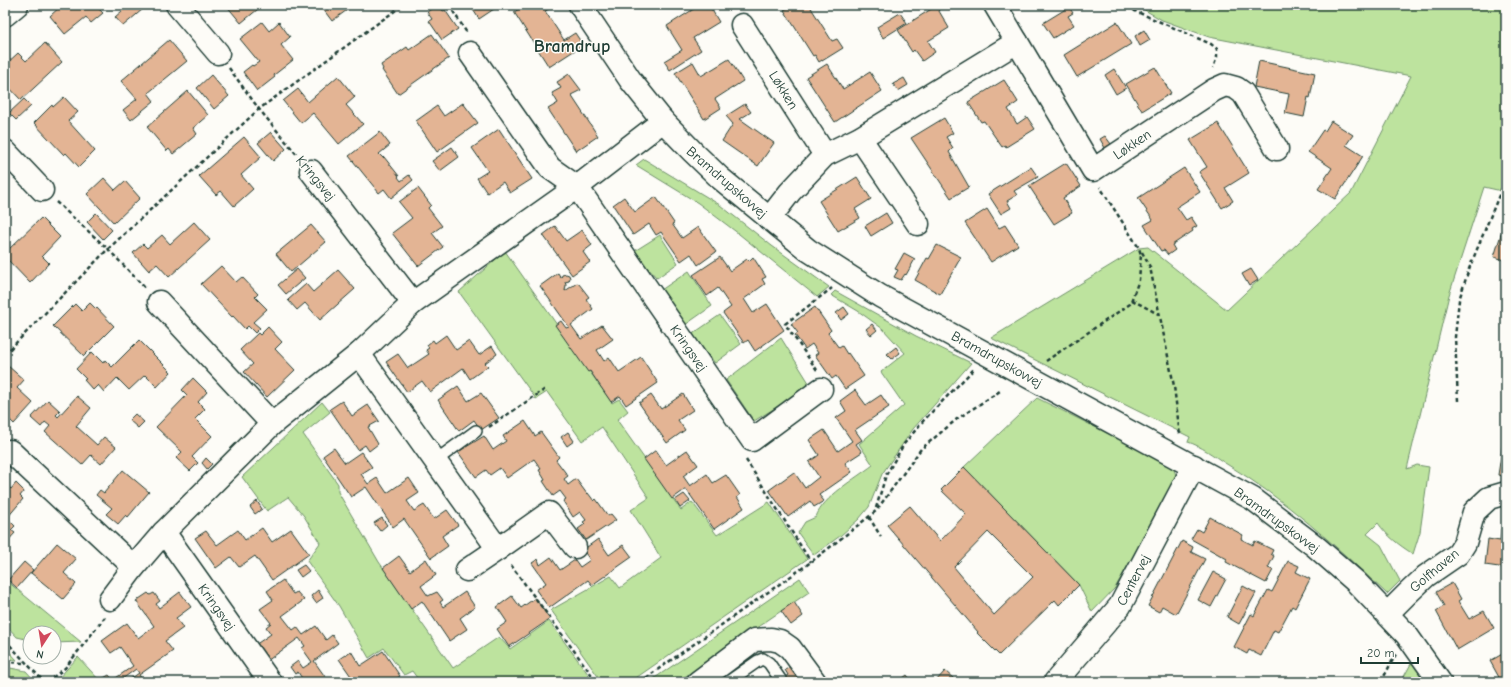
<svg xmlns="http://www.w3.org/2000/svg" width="1511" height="687" font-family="'Comic Neue',sans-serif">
<rect width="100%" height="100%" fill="#fdfcf7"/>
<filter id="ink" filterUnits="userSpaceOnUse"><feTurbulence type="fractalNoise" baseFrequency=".025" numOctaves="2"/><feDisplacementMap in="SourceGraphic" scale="8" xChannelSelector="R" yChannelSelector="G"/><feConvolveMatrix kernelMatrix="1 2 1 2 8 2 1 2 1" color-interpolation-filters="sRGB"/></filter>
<g filter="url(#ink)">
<g fill="#bde39e" stroke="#6e9069">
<path d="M1136 5H1506V192L1484 187 1449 295 1407 469 1417 465 1429 467 1420 532 1413 554C1399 545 1387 536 1378 523L1367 534 1381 545 1400 581 1387 594C1336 546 1285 499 1225 463 1214 456 1201 446 1188 442L1190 437 991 338 1139 248 1148 247 1227 310 1351 193 1411 76 1209 37 1162 20Z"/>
<path d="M644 159 720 205 772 246 829 287 817 297 739 234 698 203 636 165Z"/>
<path d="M660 235 678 263 657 278 633 252Z"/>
<path d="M505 251 612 403 619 399 628 411 617 420 681 510 692 502 717 535 769 502 807 559 630 682H602L551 610 611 576 620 588 661 558 631 510 649 498 602 427 582 441 547 392 536 399 459 292Z"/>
<path d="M689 271 712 306 685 325 661 290Z"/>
<path d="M835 291 916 336 971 363 913 429 882 474 869 507 859 519 840 536 814 555 798 533 805 522 816 517C823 497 856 478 873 465L859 444 904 405 881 372 905 353 883 329 858 311 831 295Z"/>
<path d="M720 315 741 344 715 363 691 335Z"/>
<path d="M781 338 811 386 754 421 726 380Z"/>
<path d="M1037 398 1173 466 1177 479 1115 588 1092 612 1079 585 964 467Z"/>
<path d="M322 402 330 412 303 434 338 484V492L379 562 453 668 499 637 510 649 549 621 594 682H420L412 671 404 675 384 648 369 658 339 606 307 561 320 543 304 516 288 497 267 511 242 477Z"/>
<path d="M800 578 809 592 677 682H649Z"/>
<path d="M5 579 7 581 81 642 54 643V633H30V640L17 637 5 624Z"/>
<path d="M5 647 17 660 5 659Z"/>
<path d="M78 657 101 682H55Z"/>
<path d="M1412 662 1427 682H1401Z"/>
<path d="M5 667 26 671 36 682H5Z"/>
</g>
<g fill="#e3b494" stroke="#1f3d34" fill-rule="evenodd">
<path d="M62 5H100L97 7 103 13 91 23 86 17 65 34 50 16Z"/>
<path d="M129 5H140L143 9 123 26 115 17Z"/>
<path d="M226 5H263L241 23Z"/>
<path d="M320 5H354L332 21Z"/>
<path d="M437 5H439L443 11 445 10 458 29 442 40 429 21 432 19 427 12Z"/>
<path d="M470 5H500L479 19Z"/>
<path d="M526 5H549L551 8 545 11 564 40 575 33 583 45 549 67 514 12Z"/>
<path d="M700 5H709L719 22 693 38 701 50 670 70 664 61 682 50 667 26Z"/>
<path d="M792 5H816L811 8 832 41 837 39 843 48 822 61V60L819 62 815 55 813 56 784 10Z"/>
<path d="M936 6 949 28 928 41 935 52 922 61 914 50 912 52 898 30Z"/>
<path d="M1069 7 1073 13 1068 16 1074 25 1053 38 1043 23Z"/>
<path d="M900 13 907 23 883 38 877 27Z"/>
<path d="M262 22 269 31 279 22 290 37 281 45 293 60 274 75 275 77 257 91 243 72 252 65 253 66 259 62 240 39Z"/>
<path d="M1117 22 1131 44 1077 77 1064 55Z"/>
<path d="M1144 30 1150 40 1140 46 1135 36Z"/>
<path d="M432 34 449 58 398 94 382 70 383 69 381 65 407 47 409 50Z"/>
<path d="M169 40 187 61 148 93 154 101 131 120 123 110 137 99 121 81Z"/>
<path d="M45 43 62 62 21 100 5 83V80L7 78 5 76V65L18 53 26 61Z"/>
<path d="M729 59 743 81 715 99 721 108 704 119 675 73 693 62 701 76Z"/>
<path d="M1259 61 1315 73 1310 98 1308 97 1304 117 1285 113 1289 94 1254 87Z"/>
<path d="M827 64 843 89 870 72 882 91 835 122 806 77Z"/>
<path d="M1155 67 1171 93 1142 111 1126 84Z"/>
<path d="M1114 69 1126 88 1116 94 1105 75Z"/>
<path d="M569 74 581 90 571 95 598 136 576 151 548 109 558 103 552 93 561 88 557 82Z"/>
<path d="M211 75 229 96 214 109 197 88Z"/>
<path d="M338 76 355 97 346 105 363 124 339 144 313 113 301 123 283 101 298 89 308 102Z"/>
<path d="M904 78 908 85 898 91 893 84Z"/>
<path d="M1004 80 1018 102 1008 109 1017 124 1027 117 1035 129 1006 147 1005 145 1002 147 984 121 981 122 968 102Z"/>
<path d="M188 91 208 115 193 128 197 134 173 154 169 149 167 151 147 127Z"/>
<path d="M64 97 78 112 68 121 95 151 79 167 66 153 64 155 34 123 52 105 53 107Z"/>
<path d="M24 99 31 106 16 120 9 113Z"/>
<path d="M463 103 478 123 437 152 416 121 437 106 444 116Z"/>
<path d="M745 104 751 112 740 119 774 143 758 166 722 141 733 124 726 116Z"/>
<path d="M944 118 953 133 946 137 953 148 949 152 969 187 951 198 911 138Z"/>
<path d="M1331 121 1353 135 1346 145 1363 156 1335 199 1318 189 1332 168 1308 152 1323 130 1325 131Z"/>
<path d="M1218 123 1249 173 1225 188 1233 201 1222 208 1199 172 1207 167 1190 140Z"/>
<path d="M499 129 532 179 510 193 503 182 487 193 477 178 488 171 472 148Z"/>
<path d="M271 132 286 149 273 161 258 143Z"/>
<path d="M380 132 390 145 379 154 383 158 384 157 399 176 398 177 401 181 409 175 413 180 391 198 384 189 379 193 349 156Z"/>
<path d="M1105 136 1111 144 1105 148 1100 139Z"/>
<path d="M244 137 261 157 241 175 253 189 234 206 221 191 216 195 199 176Z"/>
<path d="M452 147 459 157 440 171 432 161Z"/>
<path d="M1066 163 1081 186 1063 198 1072 213 1054 224 1029 186Z"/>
<path d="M1031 167 1038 177 1014 191 1017 195 1007 201 1011 208 1001 214 988 194Z"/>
<path d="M1184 168 1200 192 1177 207 1186 220 1191 217 1197 226 1192 229 1193 231 1172 245 1175 250 1168 255 1164 250 1161 251 1144 225 1153 220 1138 198Z"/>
<path d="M857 177 871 199 855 209 860 218 838 231 819 201Z"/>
<path d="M104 178 115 190 125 181 140 198 114 223 87 194Z"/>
<path d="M418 188 431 205 428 208 442 226 432 233 443 247 418 266 392 233 412 218 399 202Z"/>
<path d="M624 197 635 212 656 197 674 223 672 224 682 238 698 227 716 252 698 265 691 254 681 261 661 232 656 235 649 224 633 235 613 205Z"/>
<path d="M987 209 999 228 1005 225 1018 245 991 262 965 223Z"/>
<path d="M96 213 112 230 103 239 87 222Z"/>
<path d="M886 213 892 223 871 236 865 226Z"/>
<path d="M41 218 60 237 42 256 49 263 30 283 6 258 5 259V247L8 250Z"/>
<path d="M194 222 210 240 169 277 157 264 149 271 133 253 143 244 147 248 162 235 170 244Z"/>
<path d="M311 225 326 242 291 272 276 254Z"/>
<path d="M555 226 566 241 582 230 592 245 583 252 590 262 572 275 543 235Z"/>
<path d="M1502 231 1506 232V264H1504L1505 260 1494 257Z"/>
<path d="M937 245 961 257 940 294 915 280 927 258 929 259Z"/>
<path d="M904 253 915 259 906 275 905 274 901 280 894 277 898 270 895 269Z"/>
<path d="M720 257 730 271 747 259 749 261 753 257 766 277 762 279 765 284 744 299 753 313 767 304 784 330 755 351 748 340 744 343 723 313 731 307 718 288 707 296 693 275Z"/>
<path d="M221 266 236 282 242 277 258 294 255 297 267 309 253 322 260 328 255 333 248 326 245 329 233 316 232 317 201 284Z"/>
<path d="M297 269 305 278 286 294 278 285Z"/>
<path d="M1251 269 1258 280 1249 286 1242 274Z"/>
<path d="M338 270 355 289 320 320 305 303 297 310 288 300 306 284 313 292Z"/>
<path d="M558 273 561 278 562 275 566 274 569 275 570 278 569 281 565 282 566 285 565 291 577 283 579 284 589 297 586 299 593 309 571 325 581 339 602 325 613 339 597 350 604 361 609 357 619 372 641 357 658 383 626 405 620 396 611 402 590 371 588 372 555 325 561 321 566 328 569 327 540 286Z"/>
<path d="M90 303 96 309 97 308 114 326 84 356 53 326 75 304 82 311Z"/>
<path d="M815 307 831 330 828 333 839 348 842 346 847 354 848 353 864 376 845 389 836 376 832 379 815 355 818 353 812 344 805 349 795 335 798 333 791 324Z"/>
<path d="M844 307 849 314 841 320 836 313Z"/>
<path d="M872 324 877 330 871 335 866 329Z"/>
<path d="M268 327 282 342 275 349 295 370 267 397 244 372 253 364 240 350 258 333 260 335Z"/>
<path d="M446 335 456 350 469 341 479 355 492 346 497 354 485 363 488 366 470 379 463 368 430 392 422 381 407 392 386 362 398 354 408 368 429 354 426 350 429 348 427 345 433 340 435 343Z"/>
<path d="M139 340 171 372 157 387 145 375 129 390 117 378 104 392 98 385 93 390 84 380 86 379 76 369 92 352 103 363 105 360 112 367Z"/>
<path d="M896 347 900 353 892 359 887 354Z"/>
<path d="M8 366 24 380 17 388 33 403 14 424 5 415V369Z"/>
<path d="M193 378 207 392 198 402 205 409 195 419 212 436 192 457 198 463 190 471 176 458 182 452 156 427 187 395 182 390Z"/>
<path d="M458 386 468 401 481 393 499 418 481 430 474 420 459 431 438 400Z"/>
<path d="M855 390 866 405 881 395 889 407 855 430 862 440 856 444 862 452 845 463 852 472 819 495 824 501 814 507 810 501 788 517 769 490 794 472 805 488 819 477 809 462 819 455 809 440 824 430 838 451 852 441 836 418 846 411 840 401Z"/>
<path d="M683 394 693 410 678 420 685 430 667 443 639 403 651 395 661 409Z"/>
<path d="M77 396 91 408 76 426 97 445 104 437 116 447 101 464 91 455 82 465 45 432 50 426 45 422 41 427 31 418 48 400 60 411 56 415 58 417Z"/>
<path d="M342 401 352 416 368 405 379 421 368 427 378 444 369 451 365 445 358 450 330 409Z"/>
<path d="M135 414 144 422 138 428 129 420Z"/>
<path d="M525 421 535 436 541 432 559 457 556 460 568 476 564 479 568 485 576 479 587 494 588 493 594 501 596 499 608 516 611 514 616 520 586 540 578 529 585 524 583 522 586 520 580 512 573 517 563 501 566 499 560 491 553 496 543 481 545 480 539 470 541 469 534 459 507 478 500 468 490 475 486 470 476 477 458 452 484 436 493 450 506 441 503 436Z"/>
<path d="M568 432 574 441 567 446 561 437Z"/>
<path d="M1504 436 1506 437V476L1498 475Z"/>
<path d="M334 448 345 463 361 452 372 467 361 474 368 484 377 478 387 493 409 478 419 493 407 501 414 511 424 505 434 519 447 510 458 525 442 536 448 546 431 558 404 519 393 527 366 487 351 497 323 456Z"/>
<path d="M656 450 666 465 687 450 698 465 683 476 690 486 707 474 713 483 726 475 740 495 737 497 744 508 714 529 686 489 672 499 644 459Z"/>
<path d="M206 458 212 464 207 469 202 463Z"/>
<path d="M964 467 1079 585 1059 605 1055 600 999 655 977 633 978 632 887 525 910 506 940 541 966 514 941 490ZM988 532 1033 577 994 615 954 567Z"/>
<path d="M123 470 149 492 128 517 126 515 118 524 106 514 112 508 96 495 100 490 104 493Z"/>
<path d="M16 483 24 491 20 496 23 499 7 518 15 526 11 530 15 533 5 544V484L11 489Z"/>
<path d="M684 494 690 501 680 508 675 500Z"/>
<path d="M257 501 262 509 255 514 250 507Z"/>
<path d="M1210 517 1243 535 1241 539 1253 545 1255 541 1273 550 1271 554 1274 556 1268 568 1273 570 1266 583 1226 562 1227 559 1191 539 1197 529 1202 532Z"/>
<path d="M382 518 387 525 380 531 374 523Z"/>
<path d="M262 528 272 542 291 529 309 554 272 580 255 556 239 567 231 557 216 568 195 538 206 531 217 545 238 530 245 540Z"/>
<path d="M1501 529 1506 530V568L1485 565 1488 539 1500 541Z"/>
<path d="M598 539 609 555 623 545 632 557 592 585 588 580 549 608 536 590 546 583 532 563 538 559 540 565 551 557 560 570 575 560 580 567 590 560 583 550Z"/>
<path d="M1182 541 1193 547 1191 552 1205 559 1176 614 1162 606 1159 612 1148 606Z"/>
<path d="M57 543 76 559 64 573 76 584 63 599 31 573Z"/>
<path d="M399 556 410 571 426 559 436 575 421 586 428 596 437 592 443 600 440 602 443 607 465 592 475 607 460 618 467 629 449 641 422 601 411 609 383 568Z"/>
<path d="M1288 561 1299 566 1296 572 1310 579 1295 608 1292 606 1278 632 1274 630 1261 656 1249 650 1247 654 1234 647 1251 614 1254 616 1268 590 1272 592Z"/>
<path d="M24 562 33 570 17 588 8 580Z"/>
<path d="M304 565 309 571 301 577 296 570Z"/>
<path d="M1213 572 1226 579 1211 607 1198 600Z"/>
<path d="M283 580 293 594 297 592 304 600 282 616 293 630 297 627 303 635 316 626 326 640 332 635 338 643 314 661 326 678 322 681 323 682H301L303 680 298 672 295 674 290 667 298 661 303 668 312 662 302 648 305 646 299 638 267 661 255 645 271 634 266 627 271 623 260 609 273 600 267 591Z"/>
<path d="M1452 583 1461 599 1458 601 1469 619 1484 611 1494 628 1457 650 1436 611 1444 606 1436 592Z"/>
<path d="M1243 586 1256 593 1239 624 1227 617Z"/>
<path d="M318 590 323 598 316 603 311 596Z"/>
<path d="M180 592 191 607 176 618 183 628 165 641 173 651 139 675 144 682H126L139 673 136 669 118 682H102L100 680 109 675 113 680 133 666 120 647 111 653 102 641 127 623 138 638 154 626 136 601 148 593 150 595 154 593 160 601 156 604 159 608Z"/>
<path d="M512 596 521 608 535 598 550 619 509 647 497 629 507 622 497 607Z"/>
<path d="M794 602 803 616 791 625 781 611Z"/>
<path d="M351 651 360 666 383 651 400 676 392 682H378L375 679 370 682H355L339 659Z"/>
<path d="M1506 652V678L1501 681 1490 661Z"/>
<path d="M812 661 827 682H778L788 675 785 670 790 667 794 673Z"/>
<path d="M945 671 954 679 951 682H935Z"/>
<path d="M907 675 912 682H898Z"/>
</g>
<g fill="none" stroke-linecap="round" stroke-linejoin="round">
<g stroke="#1f3d34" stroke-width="14">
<g id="service">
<path d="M435 461 476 431"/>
<path d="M728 682 758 661 763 659 769 663 782 682"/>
</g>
</g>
<g stroke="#1f3d34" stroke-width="25">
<g id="minor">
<path d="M177 5 218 53"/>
<path d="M995 5 1017 42"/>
<path d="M5 15 17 5"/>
<path d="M742 25 825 155"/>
<path d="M470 53 550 168 577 187 752 440 821 389"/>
<path d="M860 138 918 224"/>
<path d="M5 151 42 190"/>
<path d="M311 171 413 303"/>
<path d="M769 219 790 192 825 155 860 138 1017 42 1093 170 1214 90 1225 85 1236 88 1243 93 1277 149"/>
<path d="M159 302 272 424"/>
<path d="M359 354 498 549 549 513 575 547"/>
<path d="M10 451 134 567"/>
<path d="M164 532 270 682"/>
<path d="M467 570 498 549"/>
<path d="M110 599 134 567 164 532 272 424 359 354 413 303 577 187 663 121"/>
<path d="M1387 614 1407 594 1426 576 1458 554 1465 543 1474 512 1489 498 1506 493"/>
<path d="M698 682 754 640 771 639 780 641 790 648 815 682"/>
<path d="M1055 682 1120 606 1194 466"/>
</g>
</g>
<g stroke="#1f3d34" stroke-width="25">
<path id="tertiary" d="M580 5 631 81 663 121 693 152 720 178 808 250 880 296 1253 499 1315 546 1355 581 1406 634 1440 682"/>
</g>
<g stroke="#1f3d34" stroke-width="2.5" stroke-dasharray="4 3" stroke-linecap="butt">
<path d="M449 5 467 33"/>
<path d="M1128 5 1135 11 1211 44 1217 49V57L1213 68"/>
<path d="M229 68 259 109 298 156"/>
<path d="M56 202 108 249 145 288"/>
<path d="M1142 252 1150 267 1174 386 1180 436"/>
<path d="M1132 300 1160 315"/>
<path d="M5 354 108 249 259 109 403 5"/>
<path d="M1046 361 1130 304 1139 280 1141 255 1139 248 1100 187"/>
<path d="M817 370 785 324 832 288"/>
<path d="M1458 401 1455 337 1459 300 1469 269 1506 178"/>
<path d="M489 427 547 388"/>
<path d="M746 460 811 562"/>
<path d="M876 508 886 475 904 444 924 420 974 369"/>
<path d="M869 517 881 537"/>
<path d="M511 565 597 682"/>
<path d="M5 640 44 682"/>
<path d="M5 662 24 663"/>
<path d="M47 682 65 668 105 617"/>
<path d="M640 682 811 562 866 519 876 511 892 489 921 449 957 419 1000 391"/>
<path d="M1381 682 1396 654"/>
</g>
<use href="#service" stroke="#fdfcf7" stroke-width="11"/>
<use href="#minor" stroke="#fdfcf7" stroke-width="22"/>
<use href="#tertiary" stroke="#fdfcf7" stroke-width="22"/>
</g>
</g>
<g text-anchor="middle" stroke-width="3" stroke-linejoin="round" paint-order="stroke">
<g font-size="14" fill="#1f3d34" stroke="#fdfcf7">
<text transform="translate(784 90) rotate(58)" y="5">Løkken</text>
<text transform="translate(1132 144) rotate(-34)" y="5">Løkken</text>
<text transform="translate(316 178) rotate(51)" y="5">Kringsvej</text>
<text transform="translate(727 182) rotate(41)" y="5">Bramdrupskovvej</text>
<text transform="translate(689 348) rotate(55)" y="5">Kringsvej</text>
<text transform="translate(997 359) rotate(29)" y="5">Bramdrupskovvej</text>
<text transform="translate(1277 520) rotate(36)" y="5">Bramdrupskovvej</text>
<text transform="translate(1434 570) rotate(-40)" y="5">Golfhaven</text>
<text transform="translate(1133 580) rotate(-62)" y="5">Centervej</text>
<text transform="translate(217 607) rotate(55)" y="5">Kringsvej</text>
</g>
<g font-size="18" font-weight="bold" fill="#1f3d34" stroke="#fdfcf7">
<text x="572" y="52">Bramdrup</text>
</g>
</g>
<rect width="1511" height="687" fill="none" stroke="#fdfcf7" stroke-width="20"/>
<rect x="10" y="10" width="1491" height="667" fill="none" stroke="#1f3d34" stroke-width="1.5" filter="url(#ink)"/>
<g transform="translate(42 645) rotate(192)"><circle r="19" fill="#fdfcf7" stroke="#a4b0a9"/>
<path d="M0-3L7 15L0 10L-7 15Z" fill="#d1495b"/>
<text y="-6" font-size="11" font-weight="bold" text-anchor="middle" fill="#1f3d34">N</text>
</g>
<path d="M1361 657v6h57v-6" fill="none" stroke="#1f3d34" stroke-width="2"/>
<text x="1367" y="657" font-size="12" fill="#1f3d34" stroke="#fdfcf7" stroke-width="3" paint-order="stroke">20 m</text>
</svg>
